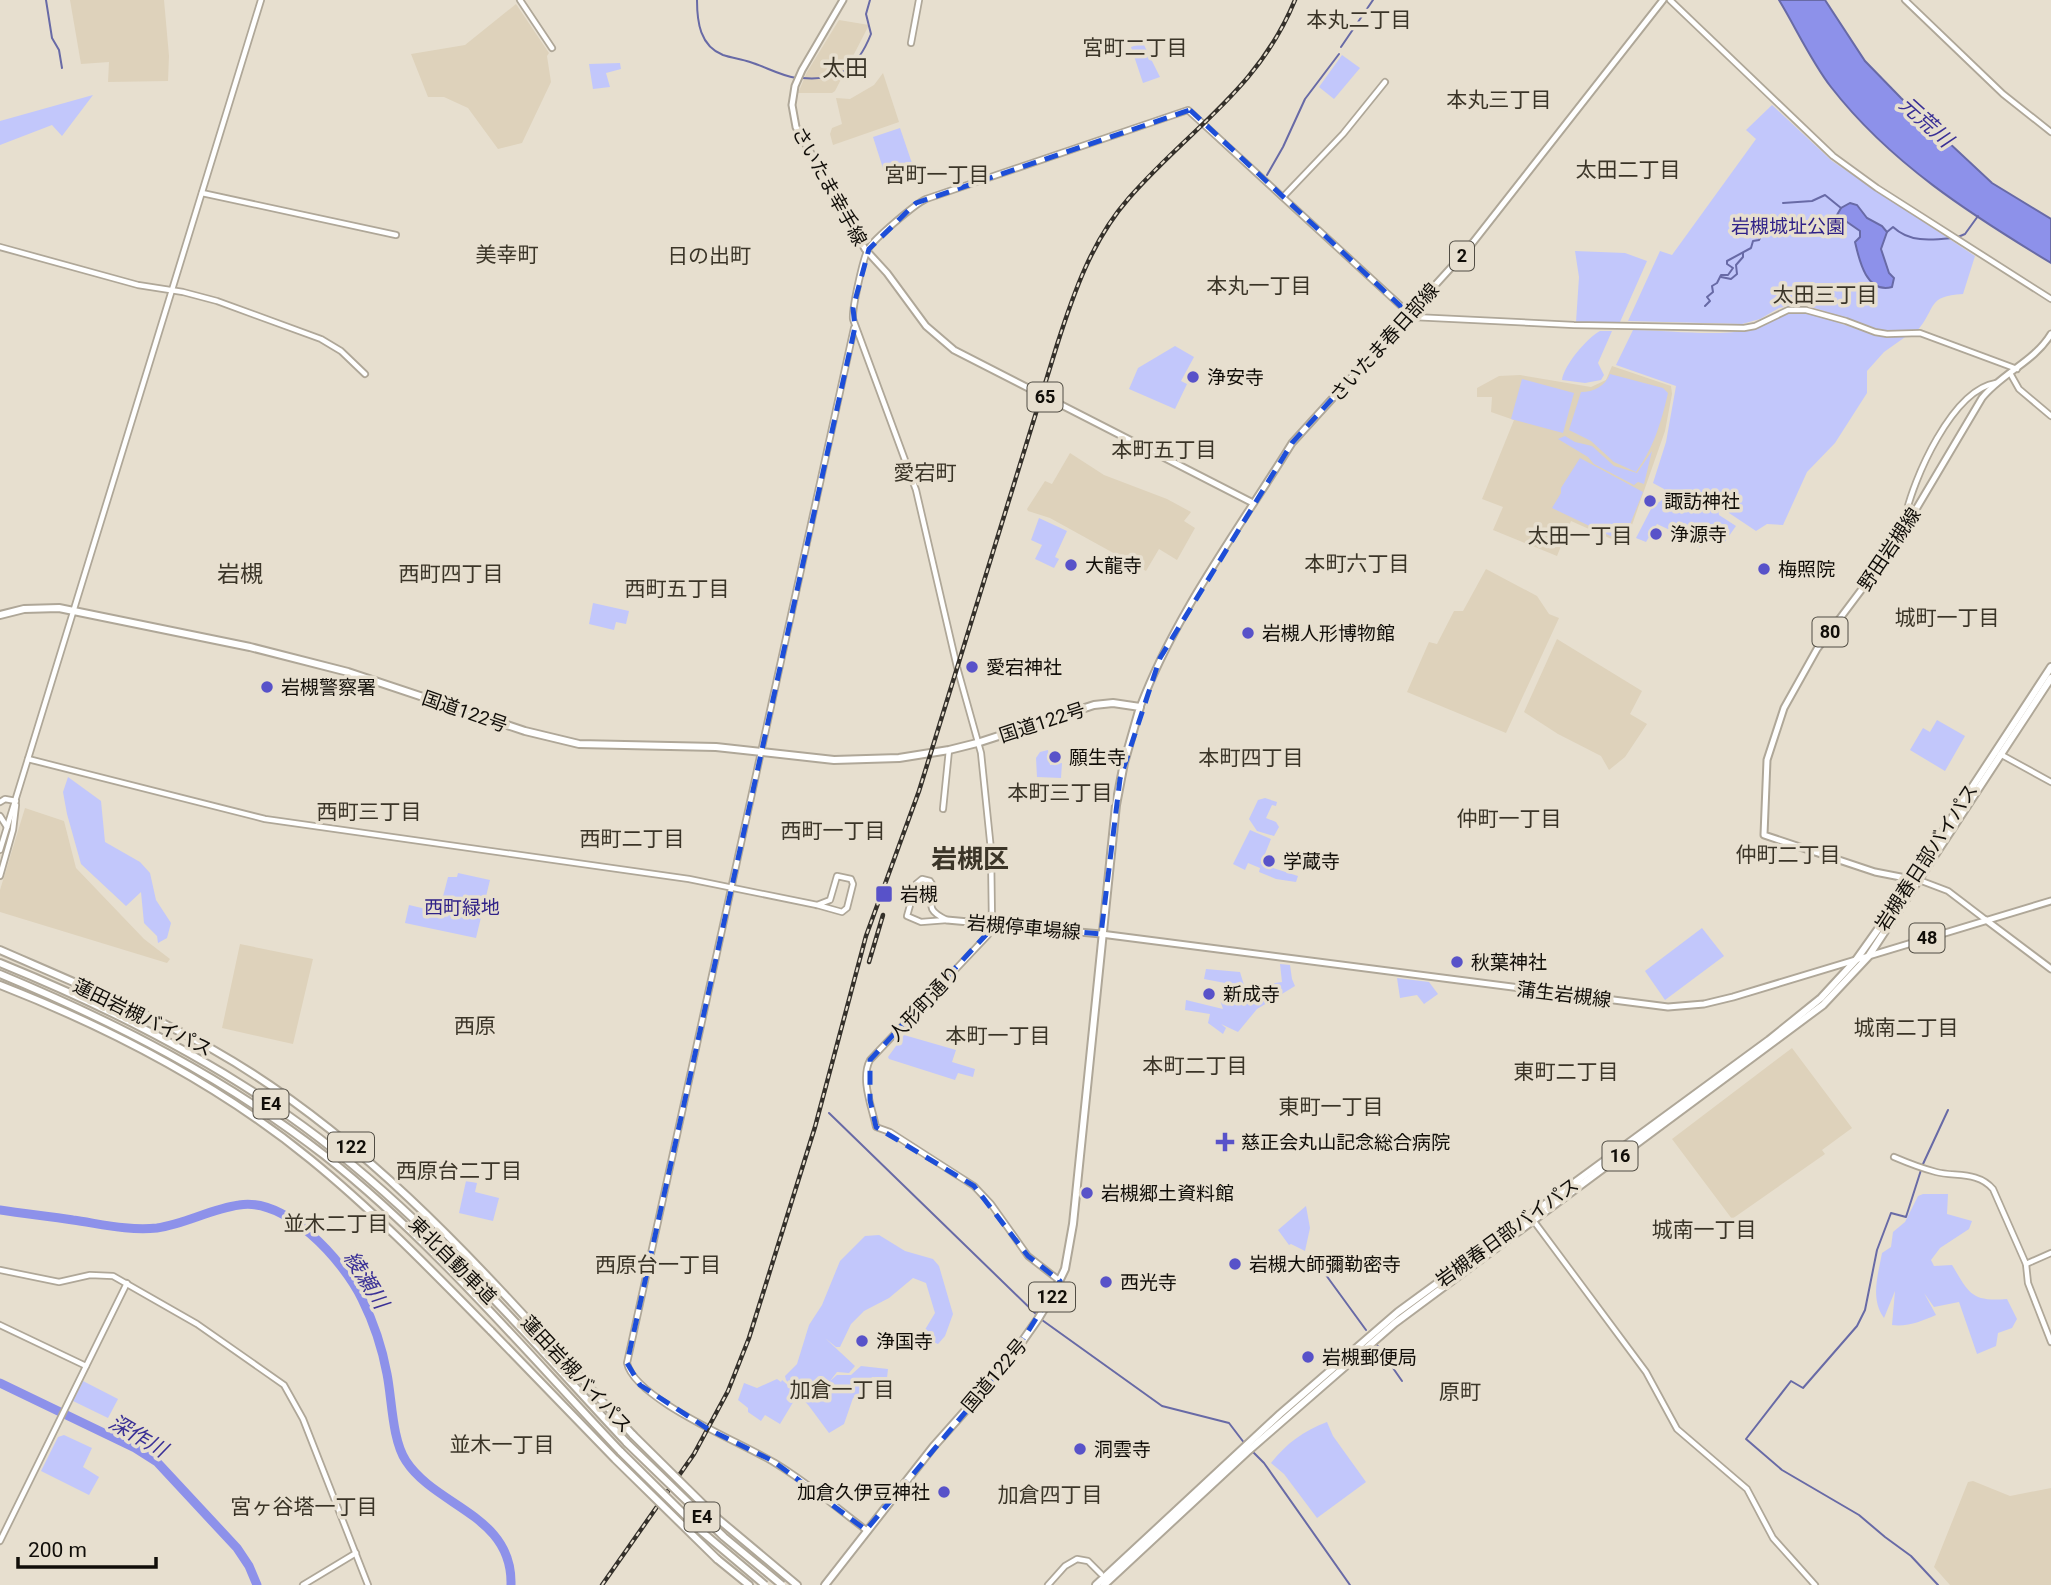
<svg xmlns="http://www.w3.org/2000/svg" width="2051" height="1585" font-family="Roboto,'Noto Sans JP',sans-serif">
<rect width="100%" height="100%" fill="#e7dfcf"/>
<g fill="#ded2bb">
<path d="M70 0H164L169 56 168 81 108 82 109 62 81 64Z"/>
<path d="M516 4 549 53 547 56 551 82 522 143 498 149 468 108 444 97H428L411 54 465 45Z"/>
<path d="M839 20 869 25 835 91 832 93H798L807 72Z"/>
<path d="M883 73 899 122 833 145 830 134 832 128 842 124 836 98 850 99 874 85Z"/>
<path d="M1612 366 1671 386 1672 394 1665 431 1625 545 1571 521 1557 556 1493 530 1503 507 1482 499 1514 420 1491 412 1492 397H1477V388L1499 376 1520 375 1591 387 1606 380Z"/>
<path d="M1070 453 1104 475 1167 499 1191 512 1184 521 1195 528 1177 560 1159 549 1146 571 1050 518 1028 511 1027 509 1045 481 1052 484Z"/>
<path d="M1486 569 1537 596 1549 614 1559 618 1506 733 1407 692 1429 642 1437 644 1454 611H1463Z"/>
<path d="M1557 639 1642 691 1630 714 1647 724 1625 757 1609 770 1601 756 1558 734 1524 712Z"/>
<path d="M25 808 64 821 76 868 144 939 170 959 167 963 0 912V890Z"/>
<path d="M240 944 313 959 293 1044 222 1028Z"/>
<path d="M1792 1048 1852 1128 1822 1150 1825 1154 1732 1219 1672 1139Z"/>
<path d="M1973 1481 2010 1496 2051 1488V1585H1950L1934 1567 1968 1482Z"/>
</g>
<g fill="#c2c7fb">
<path d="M1143 43 1160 77 1143 83 1131 47Z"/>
<path d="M1342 55 1360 68 1334 99 1319 87Z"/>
<path d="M620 63 621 69 606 73 610 87 593 89 589 64Z"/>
<path d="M93 95 62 136 52 125 0 145V121Z"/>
<path d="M1772 105 1832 161 1975 256 1963 294C1926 296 1937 308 1917 331L1874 330 1843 317 1808 306 1794 305 1779 308 1760 319 1742 324 1628 321 1660 251 1672 255 1756 139 1746 130Z"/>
<path d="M900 128 916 175 888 184 873 137Z"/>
<path d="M1575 251 1625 253 1647 261 1620 322H1576L1579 277Z"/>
<path d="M1793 311 1822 317 1874 335H1908L1884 352 1867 371V393L1835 443 1807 472 1783 525 1767 524 1756 531 1705 497 1718 509 1719 515 1736 526 1724 543 1709 534 1700 547 1684 536 1685 533 1676 527 1672 531 1657 524 1646 542 1636 538 1652 507 1662 500 1665 494 1664 489 1653 483 1666 442 1676 386 1616 365 1633 330C1669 330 1713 337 1748 330 1764 326 1776 315 1793 311Z"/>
<path d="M1600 331H1612L1598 363 1604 375 1601 380 1585 383 1562 380C1564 365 1587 338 1600 331Z"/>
<path d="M1175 346 1194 357 1181 381 1187 384 1175 409 1129 389 1138 368Z"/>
<path d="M1610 374 1663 388 1668 393C1661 423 1654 447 1636 472L1614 462 1591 441 1569 430 1581 392C1594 392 1605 386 1610 374Z"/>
<path d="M1522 379 1574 393 1563 433 1511 419Z"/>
<path d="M1565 436 1575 442 1592 446 1614 466 1637 473 1652 451 1644 484 1638 482 1634 485 1594 464 1588 457 1558 439Z"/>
<path d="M1580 458 1643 492 1623 542 1552 508 1561 493V488Z"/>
<path d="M1039 518 1067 531 1055 557 1059 559 1054 568 1035 559 1042 545 1031 540Z"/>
<path d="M593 603 629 611 626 624 616 622 614 630 589 624Z"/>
<path d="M1937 720 1965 736 1945 771 1910 750 1923 728 1930 732Z"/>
<path d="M1048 750 1050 765 1062 763 1061 778 1037 777 1036 758 1040 752Z"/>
<path d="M68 777 101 801 105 842 140 862 150 873 156 900 171 923 167 938 158 943 157 936 144 923 141 892 126 906 81 864 67 814 63 792Z"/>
<path d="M1265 798 1277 802 1276 806 1272 805 1266 818 1276 822 1279 827 1274 836 1257 831 1249 819 1258 800Z"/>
<path d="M1250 830 1271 839 1261 864 1298 876 1296 882 1276 879 1259 872 1260 868 1248 863 1245 870 1233 864Z"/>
<path d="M458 873 490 880 476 938 405 923 409 905 439 912 448 877H457Z"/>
<path d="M1702 928 1724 956 1665 1000 1645 971Z"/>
<path d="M1280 964 1290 965 1292 979 1295 986 1257 1009 1238 1032 1221 1024 1226 1028 1223 1034 1208 1023 1210 1014 1185 1010 1186 1000 1223 1009 1220 1000 1225 983 1204 979 1206 969 1240 972 1247 995 1268 984 1282 982Z"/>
<path d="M1397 978 1429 982 1438 994 1424 1004 1417 995 1400 998Z"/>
<path d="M904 1035 956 1050 952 1062 975 1069 973 1077 958 1073 955 1080 889 1059 888 1057Z"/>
<path d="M466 1181 477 1183 475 1192 499 1198 493 1221 459 1213Z"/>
<path d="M1923 1194H1948L1947 1214 1972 1221 1969 1229 1940 1248 1931 1260 1934 1266 1952 1265C1969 1293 1971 1302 2007 1299L2017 1319 2012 1328 1998 1333 1996 1346 1977 1354 1959 1302 1934 1307 1924 1293 1936 1315C1922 1321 1908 1327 1892 1325L1895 1291 1884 1318C1870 1299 1878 1275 1882 1253L1891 1247 1893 1232 1905 1222 1918 1196Z"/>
<path d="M1306 1206 1310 1228 1305 1251 1291 1244 1289 1245 1278 1230Z"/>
<path d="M879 1235 905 1251 933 1259 939 1266 953 1314 945 1336 938 1344 926 1339 923 1333 935 1313 926 1283 913 1278 889 1298 864 1311 851 1324 840 1347H836L825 1338 855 1366 849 1373 837 1372 830 1381 837 1375H851L861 1366 888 1369 887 1378 872 1377 868 1387 853 1398 844 1424 829 1433 809 1406 786 1380 785 1376 797 1364 809 1325 822 1305 840 1261 865 1236Z"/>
<path d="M777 1379 781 1382 782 1380 798 1394 780 1424 765 1415 761 1421 748 1412V1408L738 1400 744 1383 757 1388Z"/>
<path d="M83 1381 118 1399 108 1418 73 1401Z"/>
<path d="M1327 1422 1333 1436 1366 1482 1317 1518 1284 1474 1271 1463C1287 1443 1303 1431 1327 1422Z"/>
<path d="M64 1435 92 1448 83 1467 99 1477 89 1495 41 1471 58 1437Z"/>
</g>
<g fill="#8d91ea" stroke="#686aa6" stroke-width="2">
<path d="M1779 0H1825L1865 61 1901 98 1992 183 2051 219V263C1970 214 1890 163 1831 87 1811 61 1796 28 1779 0Z"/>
<path d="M1850 203 1857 205 1867 218 1882 226 1887 232 1881 249 1889 273 1894 278 1892 287C1866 294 1859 259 1855 242L1860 237V231L1837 215 1841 208Z"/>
</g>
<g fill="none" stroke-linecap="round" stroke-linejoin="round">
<g stroke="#686aa6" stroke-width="2">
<path d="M46 0 52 38 59 50 62 68"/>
<path d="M697 0C697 22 700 46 723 55 732 58 741 59 750 62 766 67 779 75 796 78"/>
<path d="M1341 47 1373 0"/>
<path d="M802 78C840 81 857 69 871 34L866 14 870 0"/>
<path d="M1267 175 1283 147 1305 99 1339 54"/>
<path d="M1783 203 1812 201 1825 195 1841 208"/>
<path d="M1887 232 1893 227C1910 243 1932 240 1953 238"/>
<path d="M1958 237 1965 234 1978 216"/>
<path d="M1721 277 1731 279 1737 274 1736 265 1743 257V253"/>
<path d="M1705 306 1710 301 1707 297 1713 292 1712 286 1717 283 1721 275H1728L1733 268 1727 264V261L1751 248 1753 241 1759 240 1764 230"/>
<path d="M829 1113 1038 1316"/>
<path d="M1923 1164 1948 1110"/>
<path d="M1921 1170 1906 1217 1891 1213 1877 1250 1865 1310 1857 1326 1803 1388 1791 1381 1746 1439 1782 1470 1859 1515 1885 1537 1911 1556 1938 1585"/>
<path d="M1323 1271 1366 1330"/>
<path d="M1042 1320 1162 1406 1229 1423 1245 1444"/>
<path d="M1377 1345 1402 1381"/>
<path d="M1251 1450 1264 1463 1350 1585"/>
</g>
<g stroke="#8d91ea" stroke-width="9">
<path d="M0 1210C24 1214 49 1216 73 1220 101 1224 129 1231 157 1228 185 1224 211 1209 239 1205 286 1197 343 1260 362 1299 374 1323 382 1347 387 1374 392 1399 392 1440 406 1461 436 1507 513 1515 511 1585"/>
<path d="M0 1383 135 1448 157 1462 237 1548 249 1566 257 1585"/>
</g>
<g stroke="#afa798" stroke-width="8">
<g id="minor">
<path d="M520 0 552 48"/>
<path d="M1670 0 1833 156 1877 188 2051 299"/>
<path d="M1905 0 2003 94 2051 132"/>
<path d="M911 43 919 0"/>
<path d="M202 193 396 235"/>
<path d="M1283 197 1343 134 1385 82"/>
<path d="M0 247 138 285 183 292 217 301 321 339 341 351 365 374"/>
<path d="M854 328 627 1363C635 1400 743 1443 775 1463 808 1483 836 1507 866 1530"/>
<path d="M2010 373 2019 389 2051 416"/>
<path d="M1905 518C1913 479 1952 390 1996 383"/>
<path d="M2000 754 2051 782"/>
<path d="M28 759 265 819 689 879 817 905 842 912 847 908 853 884 851 879 837 876 830 900 817 905"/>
<path d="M0 802 5 799 16 801"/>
<path d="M943 809 949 750"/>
<path d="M0 816 7 827"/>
<path d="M0 850 261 0"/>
<path d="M0 876 13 830 16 805"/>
<path d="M922 879 930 881 934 887C931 906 926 910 947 920L921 922 907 916 916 884Z"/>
<path d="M1919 880 1948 891 1986 920"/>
<path d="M1894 1157C1908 1163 1921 1168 1936 1172 1955 1177 1978 1171 1993 1189L2026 1264 2028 1283 2051 1342"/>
<path d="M1533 1220 1646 1372 1677 1429 1747 1489 1773 1538 1815 1585"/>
<path d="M2026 1264 2051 1253"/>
<path d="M0 1270 59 1282 90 1275 113 1276 197 1324 284 1385 303 1419 368 1585"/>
<path d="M1060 1281 1028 1256 991 1204 974 1186 890 1132 876 1127C872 1107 860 1079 870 1060L988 935 992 923 991 850 981 753 957 667 916 490 853 319C852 308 863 259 868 249 874 239 915 204 926 199L1188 110 1413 317 1574 325 1744 328 1755 326 1788 310H1806L1846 321 1875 332 1887 334 1920 333 2017 369"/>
<path d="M0 1325 86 1366"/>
<path d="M0 1541 127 1283"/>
<path d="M303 1585 356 1553"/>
<path d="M1048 1585 1065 1566 1077 1559 1088 1561 1101 1574"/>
</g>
</g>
<g stroke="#afa798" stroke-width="9">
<g id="major">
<path d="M843 0 802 70 795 86 792 105 796 127 865 249 887 273 926 326 954 350 1253 503"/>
<path d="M1140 707C1176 612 1239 529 1292 443L1467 250 1663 0"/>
<path d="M1916 880 1875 872 1764 835 1767 760 1784 708 1817 649 1883 561 1909 521 1982 398C2002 373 2034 362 2051 334"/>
<path d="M947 920 1101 934 1668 1007 1704 1004 1733 997 2051 901"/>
<path d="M1986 920 2051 969"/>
</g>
</g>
<g stroke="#afa798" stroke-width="10">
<g id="highway">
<path d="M0 615 24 609 59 608 250 647 348 672 525 731 579 744 716 747 834 760 899 758 949 750 977 743 1094 705 1113 703 1140 707 1124 763 1116 805 1073 1224 1065 1269 1053 1294 1038 1319 1005 1366 933 1447 825 1585"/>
<path d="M0 950C71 981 144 1011 212 1049 380 1144 504 1295 633 1435"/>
<path d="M0 963C113 1009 222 1064 319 1138 434 1226 529 1338 627 1443"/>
<path d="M0 974C115 1022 225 1078 324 1155 434 1242 525 1351 621 1452"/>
<path d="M0 985C110 1028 218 1084 310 1159 374 1211 432 1271 491 1331"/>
<path d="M717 1518 797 1585"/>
<path d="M717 1559 749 1585"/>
<path d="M1096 1585 1280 1414 1398 1312 1769 1040 1821 998 1856 960 1891 911 2051 667"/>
<path d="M1104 1585 1247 1452 1395 1323 1823 1005 1868 957 2051 678"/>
</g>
</g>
<use href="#minor" stroke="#fff" stroke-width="4.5"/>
<use href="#major" stroke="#fff" stroke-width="5"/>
<use href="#highway" stroke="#fff" stroke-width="6"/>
<g stroke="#34302a" stroke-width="4.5">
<g id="rail">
<path d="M869 962 883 915"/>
<path d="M602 1585 694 1454 728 1391 749 1338 815 1127 866 936 919 791 1057 345C1074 292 1092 240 1129 198 1190 128 1258 90 1295 0"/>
</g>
</g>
<use href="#rail" stroke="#e7dfcf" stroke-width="2" stroke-dasharray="5" stroke-linecap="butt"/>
<g stroke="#afa798" stroke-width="10" stroke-linecap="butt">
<g id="highway-bridge">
<path d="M491 1331 615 1459 717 1559"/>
<path d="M633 1435 717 1518"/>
<path d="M627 1443 724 1537 782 1585"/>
<path d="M621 1452 701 1531 765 1585"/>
</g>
</g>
<use href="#highway-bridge" stroke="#fff" stroke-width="6"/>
</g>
<path fill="none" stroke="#1d4ed8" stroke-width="5" stroke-dasharray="14 9" stroke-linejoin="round" d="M1190 110 1409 314 1292 443 1160 658 1120 779 1101 934 996 924 870 1060V1100L876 1127 974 1186 1028 1256 1060 1281 1011 1358 866 1530 773 1461 708 1429 640 1385 627 1363 855 327 853 308 869 249 916 203Z"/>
<g fill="#5852c9" stroke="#e7dfcf" stroke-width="2.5">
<circle cx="1193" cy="377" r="7"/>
<circle cx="1650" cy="501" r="7"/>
<circle cx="1656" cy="534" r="7"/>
<circle cx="1071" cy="565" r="7"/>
<circle cx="1764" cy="569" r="7"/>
<circle cx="1248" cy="633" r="7"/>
<circle cx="972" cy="667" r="7"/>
<circle cx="267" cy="687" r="7"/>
<circle cx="1055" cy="757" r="7"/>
<circle cx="1269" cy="861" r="7"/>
<rect x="875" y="885" width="18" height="18" rx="3.5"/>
<circle cx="1457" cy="962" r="7"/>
<circle cx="1209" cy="994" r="7"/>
<path d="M1221.5 1131.5h7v7h7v7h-7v7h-7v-7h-7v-7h7z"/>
<circle cx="1087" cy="1193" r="7"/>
<circle cx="1235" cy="1264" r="7"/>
<circle cx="1106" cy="1282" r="7"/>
<circle cx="862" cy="1341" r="7"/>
<circle cx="1308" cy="1357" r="7"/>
<circle cx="1080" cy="1449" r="7"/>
<circle cx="944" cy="1492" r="7"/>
</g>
<g text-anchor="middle" stroke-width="7" stroke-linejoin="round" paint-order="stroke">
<g fill="#e7dfcf" stroke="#514d44" stroke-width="2">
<rect x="1450" y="241.5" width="24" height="29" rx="5"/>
<rect x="1027.5" y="382.5" width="35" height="29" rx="5"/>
<rect x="1812.5" y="617.5" width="35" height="29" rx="5"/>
<rect x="1909.5" y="923.5" width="35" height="29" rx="5"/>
<rect x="253.5" y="1089.5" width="35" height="29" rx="5"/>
<rect x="328" y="1132.5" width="46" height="29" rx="5"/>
<rect x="1602.5" y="1141.5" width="35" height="29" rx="5"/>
<rect x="1029" y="1282.5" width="46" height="29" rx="5"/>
<rect x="684.5" y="1502.5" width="35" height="29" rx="5"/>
</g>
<g font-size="18" font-weight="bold" fill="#110e09">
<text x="1462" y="262">2</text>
<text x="1045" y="403">65</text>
<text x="1830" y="638">80</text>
<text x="1927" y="944">48</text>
<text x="271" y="1110">E4</text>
<text x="351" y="1153">122</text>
<text x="1620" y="1162">16</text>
<text x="1052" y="1303">122</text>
<text x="702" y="1523">E4</text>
</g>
<g font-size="19" fill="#110e09" stroke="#e7dfcf">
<text transform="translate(830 186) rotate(61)" y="7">さいたま幸手線</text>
<text transform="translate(1384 342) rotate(-48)" y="7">さいたま春日部線</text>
<text transform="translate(1889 549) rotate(-56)" y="7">野田岩槻線</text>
<text transform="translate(465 711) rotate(19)" y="7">国道122号</text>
<text transform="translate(1042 722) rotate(-18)" y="7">国道122号</text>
<text transform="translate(1926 857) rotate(-57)" y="7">岩槻春日部バイパス</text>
<text transform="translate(1024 927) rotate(5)" y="7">岩槻停車場線</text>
<text transform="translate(1564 994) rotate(7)" y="7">蒲生岩槻線</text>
<text transform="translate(924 1003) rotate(-47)" y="7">人形町通り</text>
<text transform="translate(143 1017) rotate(26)" y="7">蓮田岩槻バイパス</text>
<text transform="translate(1507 1232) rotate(-36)" y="7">岩槻春日部バイパス</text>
<text transform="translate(453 1260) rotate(45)" y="7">東北自動車道</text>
<text transform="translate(577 1374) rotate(47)" y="7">蓮田岩槻バイパス</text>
<text transform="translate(994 1375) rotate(-50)" y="7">国道122号</text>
</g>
<g font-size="19" fill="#302288" stroke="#e7dfcf">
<text x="1788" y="233">岩槻城址公園</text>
<text x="462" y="914">西町緑地</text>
</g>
<g font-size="19" fill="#110e09" stroke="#e7dfcf" text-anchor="start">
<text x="1207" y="384">浄安寺</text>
<text x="1664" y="508">諏訪神社</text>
<text x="1670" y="541">浄源寺</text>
<text x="1085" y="572">大龍寺</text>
<text x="1778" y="576">梅照院</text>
<text x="1262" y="640">岩槻人形博物館</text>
<text x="986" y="674">愛宕神社</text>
<text x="281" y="694">岩槻警察署</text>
<text x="1069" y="764">願生寺</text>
<text x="1283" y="868">学蔵寺</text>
<text x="900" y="901">岩槻</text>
<text x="1471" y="969">秋葉神社</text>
<text x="1223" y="1001">新成寺</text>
<text x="1241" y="1149">慈正会丸山記念総合病院</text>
<text x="1101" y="1200">岩槻郷土資料館</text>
<text x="1249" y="1271">岩槻大師彌勒密寺</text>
<text x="1120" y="1289">西光寺</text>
<text x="876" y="1348">浄国寺</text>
<text x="1322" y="1364">岩槻郵便局</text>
<text x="1094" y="1456">洞雲寺</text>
<text x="930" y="1499" text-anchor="end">加倉久伊豆神社</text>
</g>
<g font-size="21" fill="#3b3528" stroke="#e7dfcf">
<text x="1359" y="27">本丸二丁目</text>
<text x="1135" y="55">宮町二丁目</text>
<text x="1499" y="107">本丸三丁目</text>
<text x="1628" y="177">太田二丁目</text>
<text x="937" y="182">宮町一丁目</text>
<text x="507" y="262">美幸町</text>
<text x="709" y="263">日の出町</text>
<text x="1259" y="293">本丸一丁目</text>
<text x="1825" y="302">太田三丁目</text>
<text x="1164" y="457">本町五丁目</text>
<text x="925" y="480">愛宕町</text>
<text x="1580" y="543">太田一丁目</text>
<text x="1357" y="571">本町六丁目</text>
<text x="451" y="581">西町四丁目</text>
<text x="677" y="596">西町五丁目</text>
<text x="1947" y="625">城町一丁目</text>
<text x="1251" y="765">本町四丁目</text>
<text x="1060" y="800">本町三丁目</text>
<text x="369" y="819">西町三丁目</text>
<text x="1509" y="826">仲町一丁目</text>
<text x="833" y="838">西町一丁目</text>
<text x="632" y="846">西町二丁目</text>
<text x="1788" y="862">仲町二丁目</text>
<text x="475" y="1033">西原</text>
<text x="1906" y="1035">城南二丁目</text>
<text x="998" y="1043">本町一丁目</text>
<text x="1195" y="1073">本町二丁目</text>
<text x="1566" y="1079">東町二丁目</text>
<text x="1331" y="1114">東町一丁目</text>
<text x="459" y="1178">西原台二丁目</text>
<text x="336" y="1231">並木二丁目</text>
<text x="1704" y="1237">城南一丁目</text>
<text x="658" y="1272">西原台一丁目</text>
<text x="842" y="1397">加倉一丁目</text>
<text x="1460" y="1399">原町</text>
<text x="502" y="1452">並木一丁目</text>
<text x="1050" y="1502">加倉四丁目</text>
<text x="304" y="1514">宮ヶ谷塔一丁目</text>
</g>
<g font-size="21" font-style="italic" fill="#3a3096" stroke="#e7dfcf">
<text transform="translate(1926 122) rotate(42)" y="7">元荒川</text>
<text transform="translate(366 1280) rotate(58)" y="7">綾瀬川</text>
<text transform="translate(138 1436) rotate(30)" y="7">深作川</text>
</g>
<g font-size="23" fill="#3b3528" stroke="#e7dfcf">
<text x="845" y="76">太田</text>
<text x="240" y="582">岩槻</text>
</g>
<g font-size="26" font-weight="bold" fill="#3b3528" stroke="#e7dfcf">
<text x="970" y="868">岩槻区</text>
</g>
</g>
<path d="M18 1557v10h138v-10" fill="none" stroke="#110e09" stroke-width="3.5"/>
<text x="28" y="1557" font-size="21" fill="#110e09" stroke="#e7dfcf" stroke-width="5" paint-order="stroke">200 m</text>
</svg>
